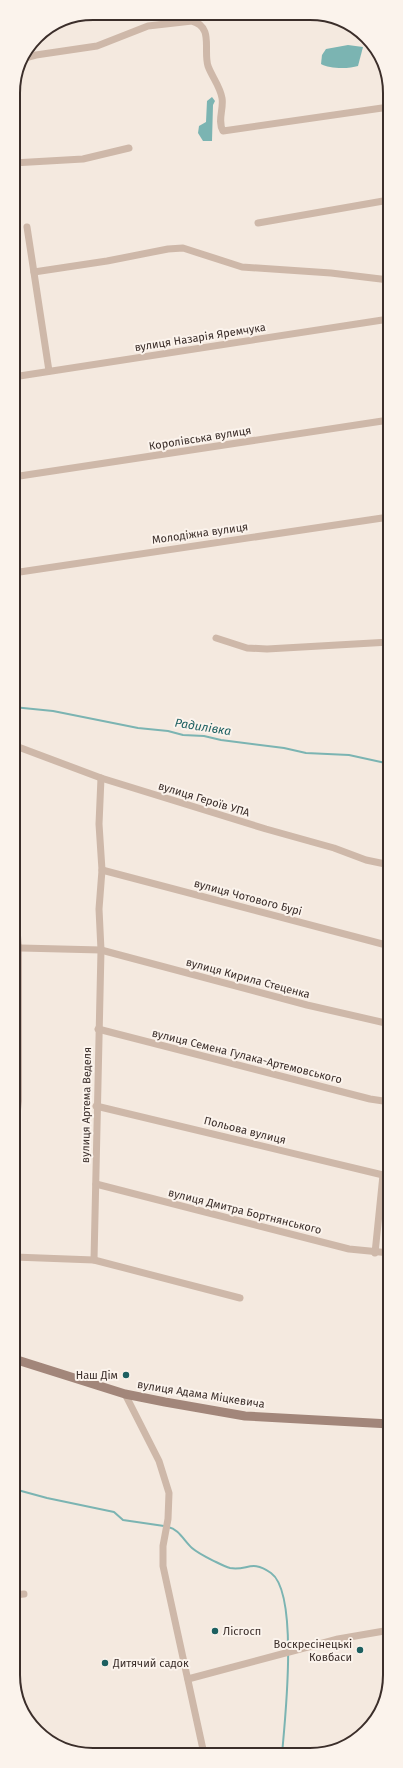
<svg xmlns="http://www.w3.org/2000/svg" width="403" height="1768" font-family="'Fira Sans',sans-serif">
<rect width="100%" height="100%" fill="#f4e9df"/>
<g fill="#7bb4b2">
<path d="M348 45 363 47 358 66C349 69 329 69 321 64L322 55 326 49Z"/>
<path d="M212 97 215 101 213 105 212 141H203L198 133 199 126 206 122 207 101Z"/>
</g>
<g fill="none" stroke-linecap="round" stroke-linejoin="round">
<g stroke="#7bb4b2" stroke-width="2">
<path d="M13 707 53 711 138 728 168 731 183 735 204 736 221 740 284 748 306 753 349 755 390 764"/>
<path d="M14 1489 47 1498 114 1512 123 1520 164 1526"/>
<path d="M168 1527C179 1529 184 1541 192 1548 199 1554 208 1558 216 1562 220 1564 226 1567 230 1568 248 1571 251 1559 271 1573 299 1593 285 1720 282 1754"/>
</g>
<g stroke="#ceb8a9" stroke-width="7">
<path d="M21 59 36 55 97 46 148 26 192 21C214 27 203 50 208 66 212 77 220 86 222 98 224 109 217 121 223 131L389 107"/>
<path d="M13 163 83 159 129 148"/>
<path d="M258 223 389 200"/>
<path d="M27 227 49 371"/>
<path d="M34 272 107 261 168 249 183 248 242 267 331 273 389 280"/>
<path d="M13 377 389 319"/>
<path d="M13 477 389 420"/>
<path d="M13 573 389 517"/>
<path d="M216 638 247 648 267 649 390 642"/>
<path d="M13 745 101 778 266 829 334 848 366 860 390 865"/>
<path d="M102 870 390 946"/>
<path d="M14 946 21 948 101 950 307 1005 390 1024"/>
<path d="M98 1029 370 1099 390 1102"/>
<path d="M387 1102 390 1078"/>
<path d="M96 1106 383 1175 390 1174"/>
<path d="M96 1184 349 1249 390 1253"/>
<path d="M375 1253 383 1175"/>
<path d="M14 1257 94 1260 240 1298"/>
<path d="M94 1260 101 950 99 909 102 870 99 824 101 778"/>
<path d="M125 1394 159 1461 169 1493 168 1519 163 1546V1566L204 1754"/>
<path d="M14 1595 24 1594"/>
<path d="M188 1679 338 1639 390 1630"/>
</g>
<g stroke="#a2867a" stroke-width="9">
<path d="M13 856 17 947V1101L13 1177"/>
<path d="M14 1359 125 1394 165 1402 245 1416 390 1424"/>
</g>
</g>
<g fill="#1c5f60" stroke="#fbf3ec" stroke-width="1.5">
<circle cx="126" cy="1375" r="4"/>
<circle cx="215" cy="1631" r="4"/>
<circle cx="360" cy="1650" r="4"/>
<circle cx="105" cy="1663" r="4"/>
</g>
<g text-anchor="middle" stroke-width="4" stroke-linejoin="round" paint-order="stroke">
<g font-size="11" fill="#3b2e2a" stroke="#fbf3ec">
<text transform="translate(200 337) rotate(-9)" y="4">вулиця Назарія Яремчука</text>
<text transform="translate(200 438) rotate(-9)" y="4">Королівська вулиця</text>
<text transform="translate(200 533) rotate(-8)" y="4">Молодіжна вулиця</text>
<text transform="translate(204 799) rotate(17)" y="4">вулиця Героїв УПА</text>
<text transform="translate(248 897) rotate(15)" y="4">вулиця Чотового Бурі</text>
<text transform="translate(248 978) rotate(15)" y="4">вулиця Кирила Стеценка</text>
<text transform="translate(247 1056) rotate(14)" y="4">вулиця Семена Гулака-Артемовського</text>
<text transform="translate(86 1105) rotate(-89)" y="4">вулиця Артема Веделя</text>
<text transform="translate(245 1130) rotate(14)" y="4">Польова вулиця</text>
<text transform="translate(245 1211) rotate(14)" y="4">вулиця Дмитра Бортнянського</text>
<text transform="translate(201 1394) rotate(9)" y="4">вулиця Адама Міцкевича</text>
</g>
<g font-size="11" fill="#3b2e2a" stroke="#fbf3ec" text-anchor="end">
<text x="118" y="1379">Наш Дім</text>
<text x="223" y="1635" text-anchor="start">Лісгосп</text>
<text x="352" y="1648">Воскресінецькі<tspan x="352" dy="13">Ковбаси</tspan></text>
<text x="113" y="1667" text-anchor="start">Дитячий садок</text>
</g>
<g font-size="12" font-style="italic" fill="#1c5f60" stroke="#fbf3ec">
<text transform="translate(203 727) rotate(9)" y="4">Радилівка</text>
</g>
</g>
<path d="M0 0H403V1768H0ZM93 20H310A73 73 0 0 1 383 93V1675A73 73 0 0 1 310 1748H93A73 73 0 0 1 20 1675V93A73 73 0 0 1 93 20Z" fill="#fbf3ec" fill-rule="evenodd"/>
<path fill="none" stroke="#3b2e2a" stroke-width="2" d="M93 20H310A73 73 0 0 1 383 93V1675A73 73 0 0 1 310 1748H93A73 73 0 0 1 20 1675V93A73 73 0 0 1 93 20Z"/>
</svg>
